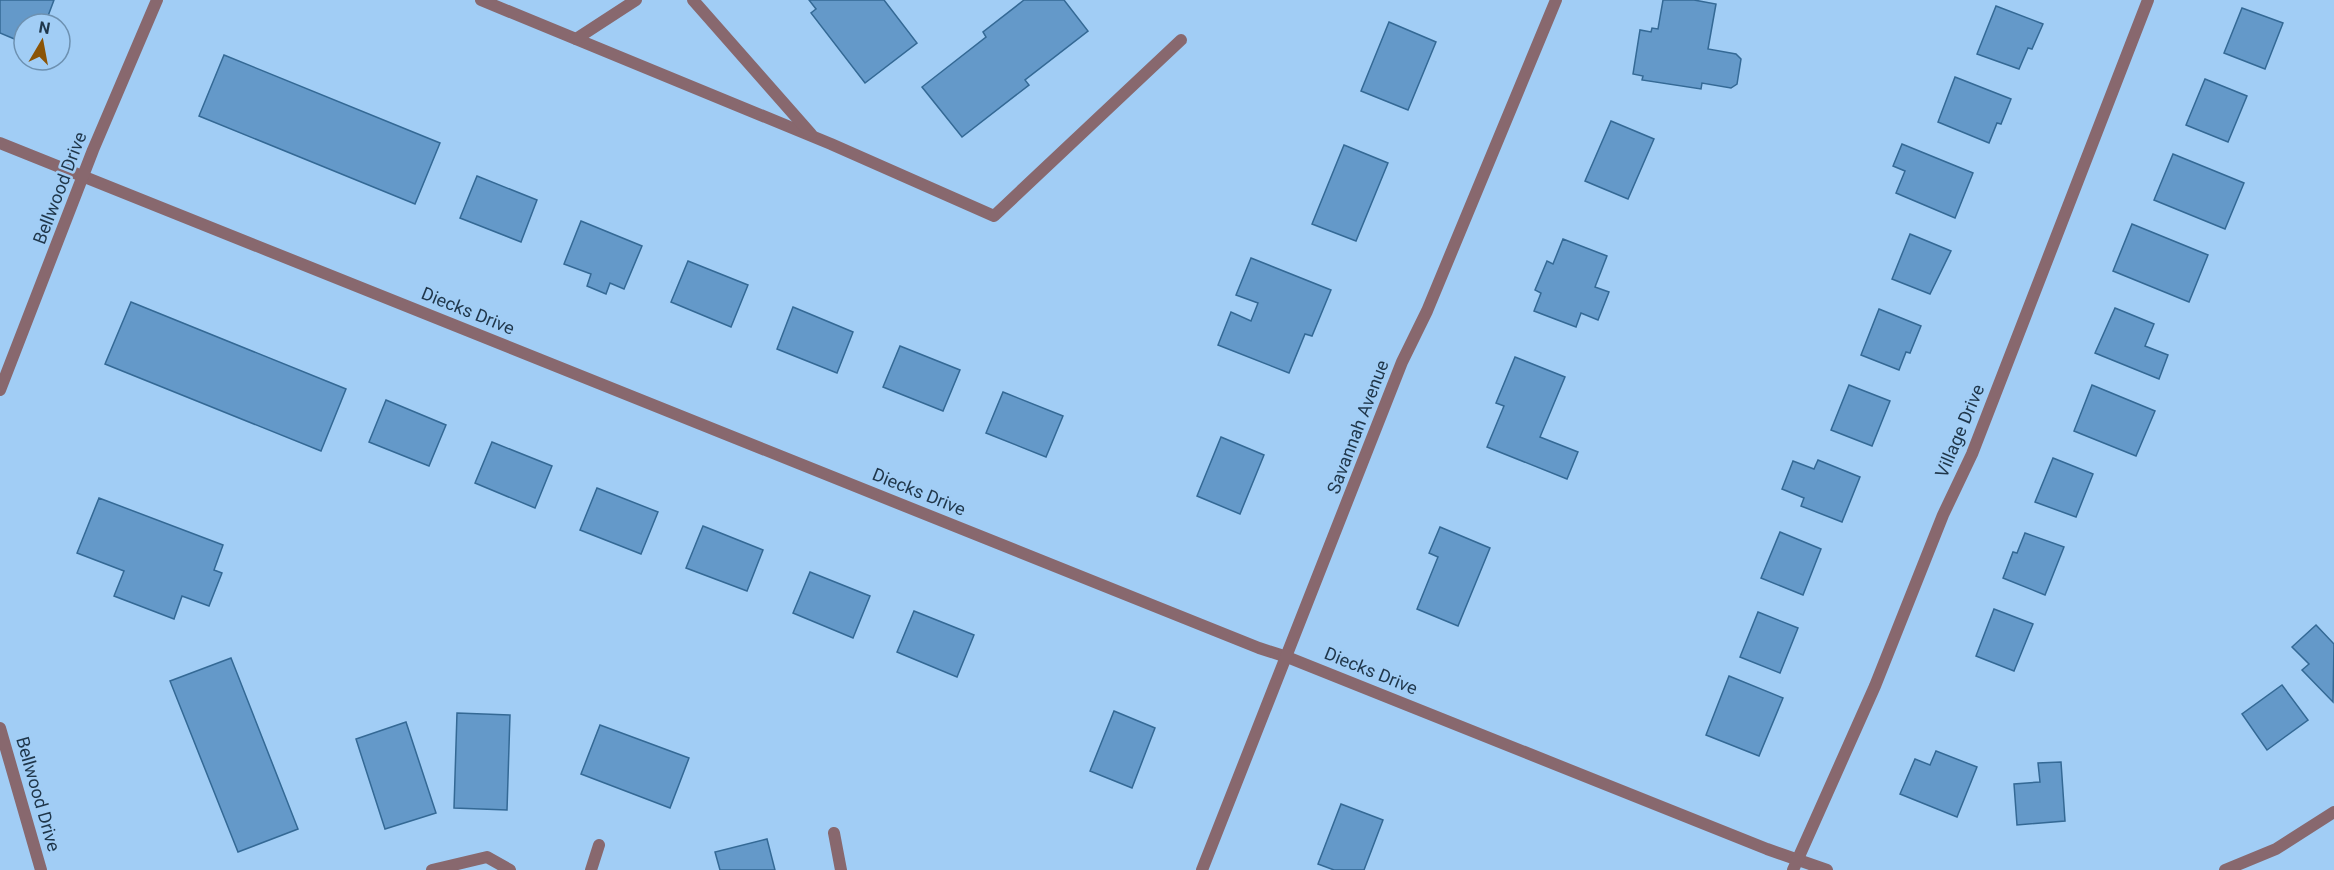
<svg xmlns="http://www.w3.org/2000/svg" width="2334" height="870" font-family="Roboto,sans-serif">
<rect width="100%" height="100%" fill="#a1cdf5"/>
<g fill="#6499c9" stroke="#346995" stroke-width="1.5">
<path d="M0 0H54L45 24H24V43L0 33Z"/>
<path d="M809 0H884L917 43 865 83 811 13 816 9Z"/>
<path d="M1024 0H1064L1088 31 1025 80 1029 85 962 137 922 87 986 37 983 32Z"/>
<path d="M1663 0H1694L1716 4 1708 49 1736 54 1741 59 1737 84 1731 88 1702 83 1701 89 1642 80 1643 76 1633 74 1640 30 1651 32 1652 28 1658 29Z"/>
<path d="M1996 6 2043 24 2032 49 2028 48 2019 69 1977 54Z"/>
<path d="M2242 8 2283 23 2265 69 2224 53Z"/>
<path d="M1389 22 1436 42 1408 110 1361 91Z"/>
<path d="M224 55 440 143 415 204 199 116Z"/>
<path d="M1955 77 2011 99 2001 124 1997 123 1989 143 1938 122Z"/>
<path d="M2205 79 2247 96 2228 142 2186 125Z"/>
<path d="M1611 121 1654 139 1628 199 1585 181Z"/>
<path d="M1902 144 1973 173 1955 218 1896 193 1905 171 1893 166Z"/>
<path d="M1344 145 1388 163 1356 241 1312 224Z"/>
<path d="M2173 154 2244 183 2225 229 2154 200Z"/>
<path d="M477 176 537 200 521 242 460 218Z"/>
<path d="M581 221 642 246 624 289 610 283 606 294 587 286 591 274 564 264Z"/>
<path d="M2132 224 2208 255 2189 302 2113 271Z"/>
<path d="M1910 234 1951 251 1930 294 1892 279Z"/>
<path d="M1563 239 1607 256 1595 287 1609 292 1598 320 1581 313 1576 327 1534 311 1541 293 1535 290 1547 261 1553 264Z"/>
<path d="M1251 258 1331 290 1312 336 1305 334 1289 373 1218 345 1231 312 1251 321 1258 303 1236 295Z"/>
<path d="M688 261 748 285 731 327 671 302Z"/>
<path d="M131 302 346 389 321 451 105 364Z"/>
<path d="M793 307 853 332 837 373 777 349Z"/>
<path d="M2115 308 2154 324 2145 346 2168 355 2159 379 2095 353Z"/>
<path d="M1879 309 1921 326 1910 353 1906 352 1899 370 1861 355Z"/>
<path d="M900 346 960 370 943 411 883 387Z"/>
<path d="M1515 357 1565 377 1540 437 1578 452 1567 479 1487 447 1504 406 1496 403Z"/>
<path d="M1849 385 1890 401 1872 446 1831 430Z"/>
<path d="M2092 385 2155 411 2136 456 2074 431Z"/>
<path d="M1003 392 1063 416 1046 457 986 433Z"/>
<path d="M386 400 446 425 429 466 369 442Z"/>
<path d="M1221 437 1264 455 1240 514 1197 496Z"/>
<path d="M492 442 552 466 535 508 475 483Z"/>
<path d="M2053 458 2093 474 2076 517 2035 502Z"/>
<path d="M1818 460 1860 477 1842 522 1801 506 1804 498 1782 489 1793 461 1814 469Z"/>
<path d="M597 488 658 512 641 554 580 530Z"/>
<path d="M99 498 223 545 214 570 222 573 209 606 182 596 174 619 114 596 124 571 77 553Z"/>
<path d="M703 526 763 550 747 591 686 568Z"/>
<path d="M1440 527 1490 548 1458 626 1417 609 1438 557 1429 553Z"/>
<path d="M1780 532 1821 549 1803 595 1761 578Z"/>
<path d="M2025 533 2064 547 2045 595 2003 578 2013 552 2017 553Z"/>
<path d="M810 572 870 596 853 638 793 613Z"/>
<path d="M1994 609 2033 624 2014 671 1976 656Z"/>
<path d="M914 611 974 635 957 677 897 652Z"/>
<path d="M1758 612 1798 628 1780 673 1740 657Z"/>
<path d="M2316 625 2334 644 2333 702 2302 670 2309 664 2292 647Z"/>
<path d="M231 658 298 829 238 852 170 681Z"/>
<path d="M1729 676 1783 698 1759 756 1706 735Z"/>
<path d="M2282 685 2308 720 2267 750 2242 714Z"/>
<path d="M1114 711 1155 728 1132 788 1090 771Z"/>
<path d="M457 713 510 715 507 810 454 808Z"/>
<path d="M406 722 436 813 385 829 356 739Z"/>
<path d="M600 725 689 758 670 808 581 774Z"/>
<path d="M1936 751 1977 767 1957 817 1900 794 1915 759 1930 765Z"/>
<path d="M2061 762 2065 821 2017 825 2014 784 2040 782 2038 763Z"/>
<path d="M1341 804 1383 820 1364 870H1334L1318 864Z"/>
<path d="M767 839 775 870H720L715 852Z"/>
</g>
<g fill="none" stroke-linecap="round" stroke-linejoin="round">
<g stroke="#88686e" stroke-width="12">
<path d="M481 0 831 144 994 216 1181 40"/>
<path d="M693 0 811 134"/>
<path d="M576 39 636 0"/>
<path d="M834 833 841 870"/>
<path d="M432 870 487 857 510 870"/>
<path d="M591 870 599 845"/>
</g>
<g stroke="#88686e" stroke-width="12">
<path d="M0 143 1259 648 1287 657 1767 849 1827 870"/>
<path d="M0 390 93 150 157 0"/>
<path d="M0 728 41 870"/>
<path d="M1202 870 1402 362 1427 311 1556 0"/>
<path d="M1793 870 1875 686 1943 515 1972 454 2148 0"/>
<path d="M2225 870 2276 849 2334 812"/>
</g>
</g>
<g text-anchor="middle" stroke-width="5" stroke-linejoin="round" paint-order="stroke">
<g font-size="18" fill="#1f364a" stroke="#a1cdf5">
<text transform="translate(60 188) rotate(-69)" y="6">Bellwood Drive</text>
<text transform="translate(468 311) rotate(22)" y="6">Diecks Drive</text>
<text transform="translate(1358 427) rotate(-69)" y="6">Savannah Avenue</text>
<text transform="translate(1960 431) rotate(-67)" y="6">Village Drive</text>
<text transform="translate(919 492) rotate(22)" y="6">Diecks Drive</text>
<text transform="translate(1371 671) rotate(22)" y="6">Diecks Drive</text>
<text transform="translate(38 794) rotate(74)" y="6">Bellwood Drive</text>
</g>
</g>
<g transform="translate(42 42) rotate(10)"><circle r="28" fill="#a1cdf5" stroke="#6d91b1" stroke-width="1.5"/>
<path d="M0-4.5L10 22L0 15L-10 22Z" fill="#8b5406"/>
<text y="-9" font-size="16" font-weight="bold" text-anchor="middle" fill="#1f364a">N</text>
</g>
</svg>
